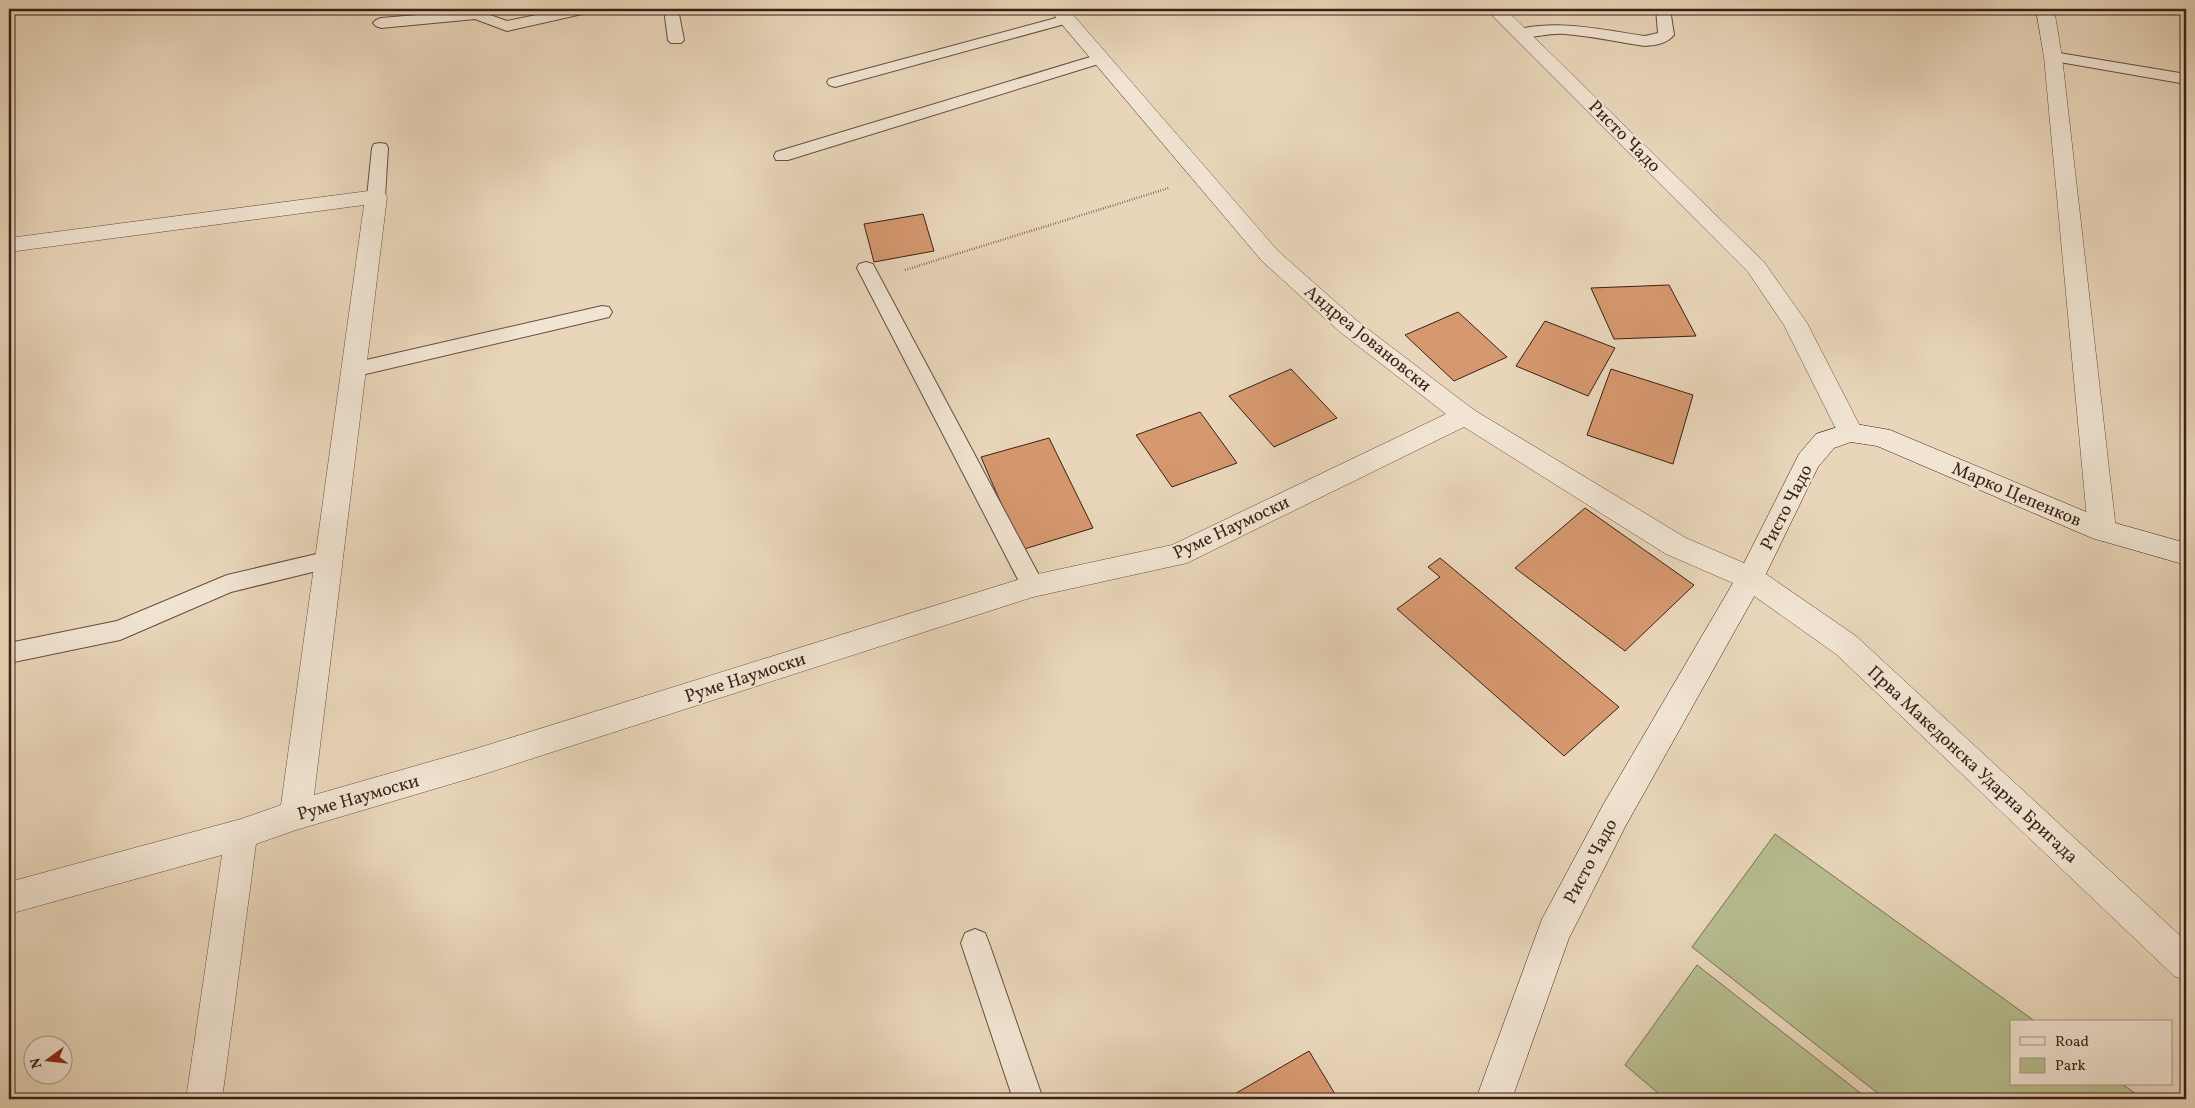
<svg xmlns="http://www.w3.org/2000/svg" width="2195" height="1108" font-family="Vollkorn,serif">
<rect width="100%" height="100%" fill="#e9d6ba"/>
<filter id="stains"><feTurbulence type="fractalNoise" baseFrequency=".004" numOctaves="4"/><feColorMatrix values="0 0 0 0 .2 0 0 0 0 .09 0 0 0 0 .02 0 0 0 .5 -.17"/></filter>
<radialGradient id="worn" r=".72"><stop offset=".6" stop-color="#630" stop-opacity="0"/><stop offset="1" stop-color="#630" stop-opacity=".3"/></radialGradient>
<g fill="#b7bd8f" stroke="#786e52">
<path d="M1775 834 2036 1022H2011V1084H2122L2143 1099H1885L1692 947Z"/>
<path d="M1697 965 1868 1099H1665L1625 1065Z"/>
</g>
<g fill="#d6986f" stroke="#3a1f15">
<path d="M923 214 934 251 874 262 864 224Z"/>
<path d="M1669 285 1696 336 1614 339 1591 288Z"/>
<path d="M1458 312 1507 357 1454 381 1405 335Z"/>
<path d="M1545 321 1615 348 1588 396 1516 366Z"/>
<path d="M1291 369 1337 418 1274 447 1229 396Z"/>
<path d="M1611 369 1693 395 1673 464 1587 435Z"/>
<path d="M1200 412 1237 463 1172 487 1136 435Z"/>
<path d="M1049 438 1093 528 1021 550 981 457Z"/>
<path d="M1585 508 1694 585 1625 651 1515 568Z"/>
<path d="M1440 558 1619 707 1564 756 1397 609 1440 577 1428 567Z"/>
<path d="M1309 1051 1338 1099H1226Z"/>
</g>
<g fill="none" stroke-linecap="round" stroke-linejoin="round">
<g stroke="#664d3e" stroke-width="2">
<g id="lane">
<path d="M566 9H593L591 12 507 31 475 19 381 28 376 26 373 23 376 20 381 18 476 10 507 21Z"/>
<path d="M664 9H678L684 40 681 43H671L668 40Z"/>
<path d="M1656 9H1670L1674 35C1666 44 1656 45 1645 46 1618 42 1591 36 1565 34 1548 32 1530 40 1515 36L1512 33 1515 30C1558 19 1602 30 1645 36L1658 33Z"/>
<path d="M1067 15 1072 16 1074 19 1072 22 835 87 829 85 827 82 829 79Z"/>
<path d="M2053 52 2186 74V84L2048 60 2045 57 2048 54Z"/>
<path d="M1100 54 1105 56 1108 59 1105 62 788 160H776L774 156 776 152Z"/>
<path d="M380 143 386 144 388 148 385 197 382 201 376 202 370 201 367 197 372 148 374 144Z"/>
<path d="M866 262 873 264 875 268 1041 579 1044 586 1041 593 1033 595 1025 593 857 268 859 264Z"/>
<path d="M602 306 609 307 612 312 609 317 353 377 346 375 343 370 346 365 353 363Z"/>
<path d="M329 551 337 554 340 560 337 566 231 592 120 640 9 663V643L117 621 227 575Z"/>
<path d="M975 929 985 933 989 943 1043 1099H1013L961 943 965 933Z"/>
</g>
</g>
<g stroke="#664d3e" stroke-width="1">
<g id="street">
<path d="M1049 9H1068L1278 251 1356 320 1474 410 1686 538 1760 570 1856 636 2186 941V981L2174 976 1836 654 1740 586 1666 554 1464 427 1187 563 1033 597 478 776 296 830 256 844 222 1099H186L222 855 9 914V882L241 819 281 805 364 205 9 252V238L376 190 384 192 387 197 314 795 478 748 1033 575 1172 545 1446 414 1340 332 1262 261Z"/>
<path d="M1486 9H1505L1764 262 1807 323 1863 432 1859 439 1850 441 1841 439 1784 325 1748 272Z"/>
<path d="M2036 9H2054L2062 57 2116 530 2112 538 2102 541 2092 538 2088 530 2044 57Z"/>
</g>
</g>
<g stroke="#3a1f15" stroke-width="1">
<path id="secondary" d="M1850 423 1890 430 2108 521 2186 543V565L2092 538 1877 446 1851 442 1834 448 1818 467 1760 586 1625 827 1569 938 1512 1099H1476L1542 919 1603 805 1740 571 1799 454 1816 434Z"/>
</g>
<path stroke="#3a1f15" stroke-width="2.5" stroke-dasharray="0.5 2" stroke-linecap="butt" d="M905 270 1169 188"/>
<use href="#lane" fill="#f1e4d2" fill-rule="evenodd"/>
<use href="#street" fill="#f1e4d2" fill-rule="evenodd"/>
<use href="#secondary" fill="#f1e4d2" fill-rule="evenodd"/>
</g>
<g text-anchor="middle" stroke-width="4" stroke-linejoin="round" paint-order="stroke">
<g font-size="18" fill="#3a1f15" stroke="#f1e4d2">
<text transform="translate(1625 136) rotate(45)" y="6">Ристо Чадо</text>
<text transform="translate(1368 338) rotate(39)" y="6">Андреа Јовановски</text>
<text transform="translate(2017 494) rotate(23)" y="6">Марко Цепенков</text>
<text transform="translate(1786 507) rotate(-63)" y="6">Ристо Чадо</text>
<text transform="translate(1231 527) rotate(-25)" y="6">Руме Наумоски</text>
<text transform="translate(745 677) rotate(-18)" y="6">Руме Наумоски</text>
<text transform="translate(1973 764) rotate(43)" y="6">Прва Македонска Ударна Бригада</text>
<text transform="translate(358 797) rotate(-16)" y="6">Руме Наумоски</text>
<text transform="translate(1590 861) rotate(-62)" y="6">Ристо Чадо</text>
</g>
</g>
<rect width="2195" height="1108" fill="none" stroke="#e9d6ba" stroke-width="30"/>
<rect x="10" y="10" width="2175" height="1088" fill="none" stroke="#3a1f15" stroke-width="2.5"/>
<rect x="15" y="15" width="2165" height="1078" fill="none" stroke="#3a1f15"/>
<rect x="2010" y="1020" width="162" height="65" fill="#f1e4d2" stroke="#a89586"/>
<rect x="2020" y="1037" width="25" height="8" fill="#f1e4d2" stroke="#a89586"/>
<text x="2055" y="1046" font-size="15" fill="#3a1f15">Road</text>
<rect x="2020" y="1058" width="25" height="15" fill="#b7bd8f" stroke="#a89586"/>
<text x="2055" y="1070" font-size="15" fill="#3a1f15">Park</text>
<g transform="translate(48 1060) rotate(255)"><circle r="24" fill="#f1e4d2" stroke="#a89586"/>
<path d="M0-4L9 19L0 12L-9 19Z" fill="#8f2418"/>
<text y="-8" font-size="14" font-weight="bold" text-anchor="middle" fill="#3a1f15">N</text>
</g>
<rect width="100%" height="100%" filter="url(#stains)"/>
<rect width="100%" height="100%" fill="url(#worn)"/>
</svg>
